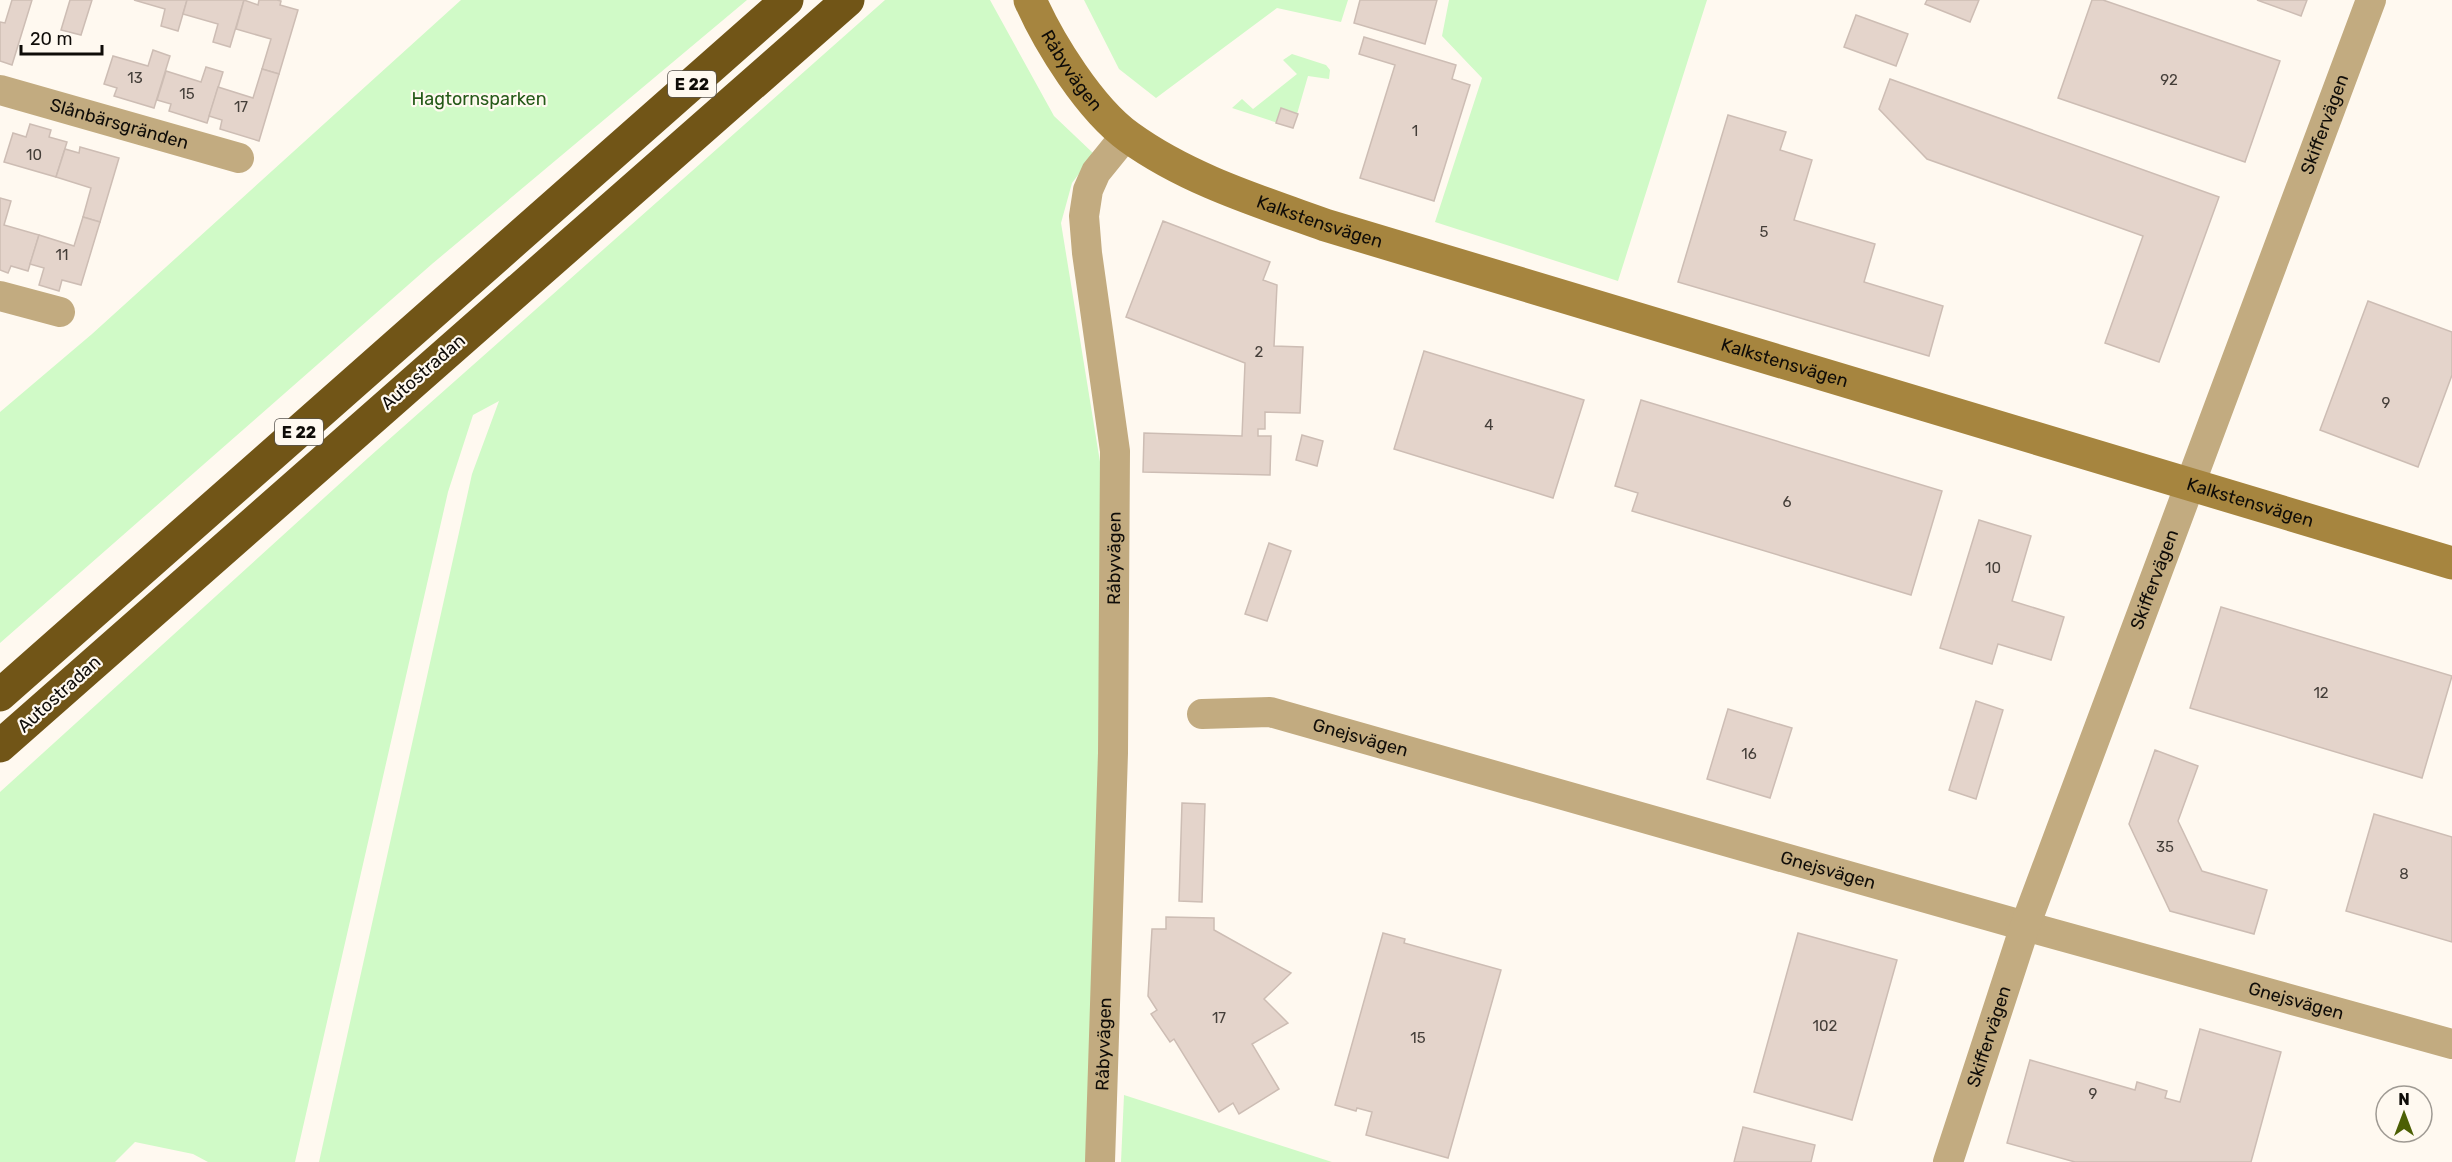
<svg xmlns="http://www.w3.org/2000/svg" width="2452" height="1162" font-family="Rubik,sans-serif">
<rect width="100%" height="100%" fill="#fff9f0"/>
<g fill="#d0fac7">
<path d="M461 0H747L432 264 0 643V412L92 334Z"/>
<path d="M885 0H990L1054 116 1094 154 1072 183 1061 223 1101 468 1097 886 1088 1162H319L472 474 499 401 473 415 448 492 295 1162H208L193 1154 135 1142 115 1162H0V792L368 458Z"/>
<path d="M1084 0H1348L1341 22 1277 8 1156 98 1119 69Z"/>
<path d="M1449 0H1707L1618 281 1435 222 1482 78 1442 36Z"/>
<path d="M1292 54 1326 65 1330 70 1329 79 1308 76 1293 128 1232 108 1242 99 1253 109 1297 74 1283 60Z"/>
<path d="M1124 1095 1332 1162H1121Z"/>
</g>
<g fill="#e4d4cb" stroke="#cdbdb4" stroke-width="1.5">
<path d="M12 0H32L12 65 0 61V22L5 23Z"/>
<path d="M70 0H92L81 35 61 30Z"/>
<path d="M134 0H187L178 31 161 26 165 9Z"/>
<path d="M187 0H244L230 47 213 42 218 24 183 14Z"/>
<path d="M244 0 258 5 259 0H277L281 1 280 5 298 10 279 74 262 69 271 39 236 29Z"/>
<path d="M1360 0H1437L1425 44 1354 23Z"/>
<path d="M1927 0H1979L1970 22 1925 4Z"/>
<path d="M2092 0H2103L2280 61 2245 162 2058 98Z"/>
<path d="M2257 0H2307L2301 16Z"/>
<path d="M1856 15 1908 34 1896 66 1844 47Z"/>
<path d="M1364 37 1456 65 1452 79 1470 85 1434 201 1360 178 1395 65 1359 54Z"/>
<path d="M153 50 170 56 154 108 114 96 117 88 104 84 113 56 148 66Z"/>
<path d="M206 67 223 72 207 123 169 111 171 104 157 100 166 71 201 82Z"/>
<path d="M262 69 279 74 259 141 220 129 222 120 209 116 218 87 253 98Z"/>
<path d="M1890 79 2219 197 2159 362 2105 343 2143 236 1927 159 1879 109Z"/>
<path d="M1281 108 1298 114 1293 128 1276 123Z"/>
<path d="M1728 115 1786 132 1780 150 1812 160 1794 220 1875 244 1864 282 1943 306 1929 356 1678 282Z"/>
<path d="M30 124 51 130 49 137 67 142 56 177 4 162 13 133 26 137Z"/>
<path d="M80 147 119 158 100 222 83 217 91 188 56 177 65 149 79 153Z"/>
<path d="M0 198 11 201 4 225 39 235 28 271 11 266 8 273 0 270Z"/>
<path d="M83 217 100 222 81 285 62 280 59 291 39 285 44 268 30 264 39 235 74 246Z"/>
<path d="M1163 221 1270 262 1263 280 1277 285 1274 346 1303 347 1300 413 1265 412V429H1258V436H1271L1270 475 1143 472 1144 433 1242 436 1245 363 1126 317Z"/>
<path d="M2368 301 2452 332V375L2418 467 2320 430Z"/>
<path d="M1424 351 1584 400 1553 498 1394 449Z"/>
<path d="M1641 400 1942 491 1911 595 1632 511 1638 493 1615 486Z"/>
<path d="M1302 435 1323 441 1317 466 1296 460Z"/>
<path d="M1979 520 2031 536 2012 601 2064 617 2051 660 1998 644 1992 664 1940 648Z"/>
<path d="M1269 543 1291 551 1267 621 1245 614Z"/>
<path d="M2221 607 2452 676 2422 778 2190 708Z"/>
<path d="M1976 701 2003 710 1976 799 1949 790Z"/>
<path d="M1728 709 1792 728 1770 798 1707 779Z"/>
<path d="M2155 750 2198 766 2178 821 2202 871 2267 890 2254 934 2170 911 2129 824Z"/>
<path d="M1182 803 1205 804 1202 902 1179 901Z"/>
<path d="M2374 814 2452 837V942L2346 911Z"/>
<path d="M1166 917 1214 918V930L1291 973 1264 999 1288 1023 1252 1044 1279 1089 1239 1114 1233 1103 1219 1112 1174 1039 1170 1042 1151 1014 1157 1010 1148 996 1152 929H1166Z"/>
<path d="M1383 933 1405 939 1404 943 1501 970 1448 1158 1366 1135 1372 1112 1357 1108 1356 1111 1335 1105Z"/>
<path d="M1798 933 1897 960 1852 1120 1754 1092Z"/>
<path d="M2200 1029 2281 1052 2251 1162H2075L2007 1143 2030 1060 2135 1090 2137 1082 2167 1091 2165 1098 2180 1102Z"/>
<path d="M1743 1127 1815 1145 1811 1162H1734Z"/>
</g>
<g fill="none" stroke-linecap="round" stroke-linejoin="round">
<g stroke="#c2ab80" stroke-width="30">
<path id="s1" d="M0 90 239 158"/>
<path d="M0 296 60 312"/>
<path id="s2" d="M1202 714 1270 712 2025 926 2452 1044"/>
<path id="s3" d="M1100 1162 1113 753 1115 451 1087 253 1084 216 1088 190 1096 172 1126 135"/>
<path id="s4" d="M1948 1162 2025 926 2371 0"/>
</g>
<path stroke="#a6853f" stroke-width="33" id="s5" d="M1030 0C1049 43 1090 109 1129 137 1187 179 1258 201 1325 225L2452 563"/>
<g stroke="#715517" stroke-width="33">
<path d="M0 695 787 0"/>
<path d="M0 746 848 0"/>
</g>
</g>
<g text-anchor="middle" stroke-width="4.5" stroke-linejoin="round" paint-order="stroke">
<g font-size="15" fill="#443e39">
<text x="135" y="83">13</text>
<text x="2169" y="85">92</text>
<text x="187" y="99">15</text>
<text x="241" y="112">17</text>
<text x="1415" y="136">1</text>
<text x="34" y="160">10</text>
<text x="1764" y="237">5</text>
<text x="62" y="260">11</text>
<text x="1259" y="357">2</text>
<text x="2386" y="408">9</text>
<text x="1489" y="430">4</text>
<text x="1787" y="507">6</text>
<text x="1993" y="573">10</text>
<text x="2321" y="698">12</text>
<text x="1749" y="759">16</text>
<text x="2165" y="852">35</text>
<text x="2404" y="879">8</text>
<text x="1219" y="1023">17</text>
<text x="1825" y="1031">102</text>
<text x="1418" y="1043">15</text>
<text x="2093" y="1099">9</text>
</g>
<g fill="#fff9f0" stroke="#57534e" stroke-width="1.5">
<rect x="668" y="71" width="48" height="26" rx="4.5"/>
<rect x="275" y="419" width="48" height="26" rx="4.5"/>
</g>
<g font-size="16" font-weight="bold" fill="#0f0c08">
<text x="692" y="90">E 22</text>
<text x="299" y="438">E 22</text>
</g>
<g font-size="18" fill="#0f0c08" stroke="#fff9f0">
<text dy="6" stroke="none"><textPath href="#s5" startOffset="82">Råbyvägen</textPath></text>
<text dy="6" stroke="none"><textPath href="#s1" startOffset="124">Slånbärsgränden</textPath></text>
<text dy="6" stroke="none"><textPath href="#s4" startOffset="1104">Skiffervägen</textPath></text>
<text dy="6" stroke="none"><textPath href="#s5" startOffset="380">Kalkstensvägen</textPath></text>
<text dy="6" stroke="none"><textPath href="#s5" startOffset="866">Kalkstensvägen</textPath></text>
<text transform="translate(423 372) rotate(-41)" y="6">Autostradan</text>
<text dy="6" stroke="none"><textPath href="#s5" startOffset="1352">Kalkstensvägen</textPath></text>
<text dy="6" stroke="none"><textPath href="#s3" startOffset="604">Råbyvägen</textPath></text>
<text dy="6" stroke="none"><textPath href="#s4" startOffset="618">Skiffervägen</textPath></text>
<text transform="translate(59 694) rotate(-42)" y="6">Autostradan</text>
<text dy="6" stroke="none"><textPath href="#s2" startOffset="162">Gnejsvägen</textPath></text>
<text dy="6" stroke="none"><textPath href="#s2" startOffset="648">Gnejsvägen</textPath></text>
<text dy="6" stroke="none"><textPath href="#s2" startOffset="1134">Gnejsvägen</textPath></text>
<text dy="6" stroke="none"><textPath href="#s4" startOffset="132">Skiffervägen</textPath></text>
<text dy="6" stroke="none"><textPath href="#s3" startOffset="118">Råbyvägen</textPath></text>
</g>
<g font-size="18" fill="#255a18" stroke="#fff9f0">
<text x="479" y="105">Hagtornsparken</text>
</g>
</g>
<g transform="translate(2404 1114)"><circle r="28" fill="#fff9f0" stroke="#9f9a93" stroke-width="1.5"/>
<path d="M0-4.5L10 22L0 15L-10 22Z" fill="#4c5f04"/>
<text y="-9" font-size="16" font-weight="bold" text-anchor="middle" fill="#0f0c08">N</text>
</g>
<path d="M21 45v9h81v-9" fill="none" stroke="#0f0c08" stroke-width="3"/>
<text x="30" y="45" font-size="18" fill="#0f0c08" stroke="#fff9f0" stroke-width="4.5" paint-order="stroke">20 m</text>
</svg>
